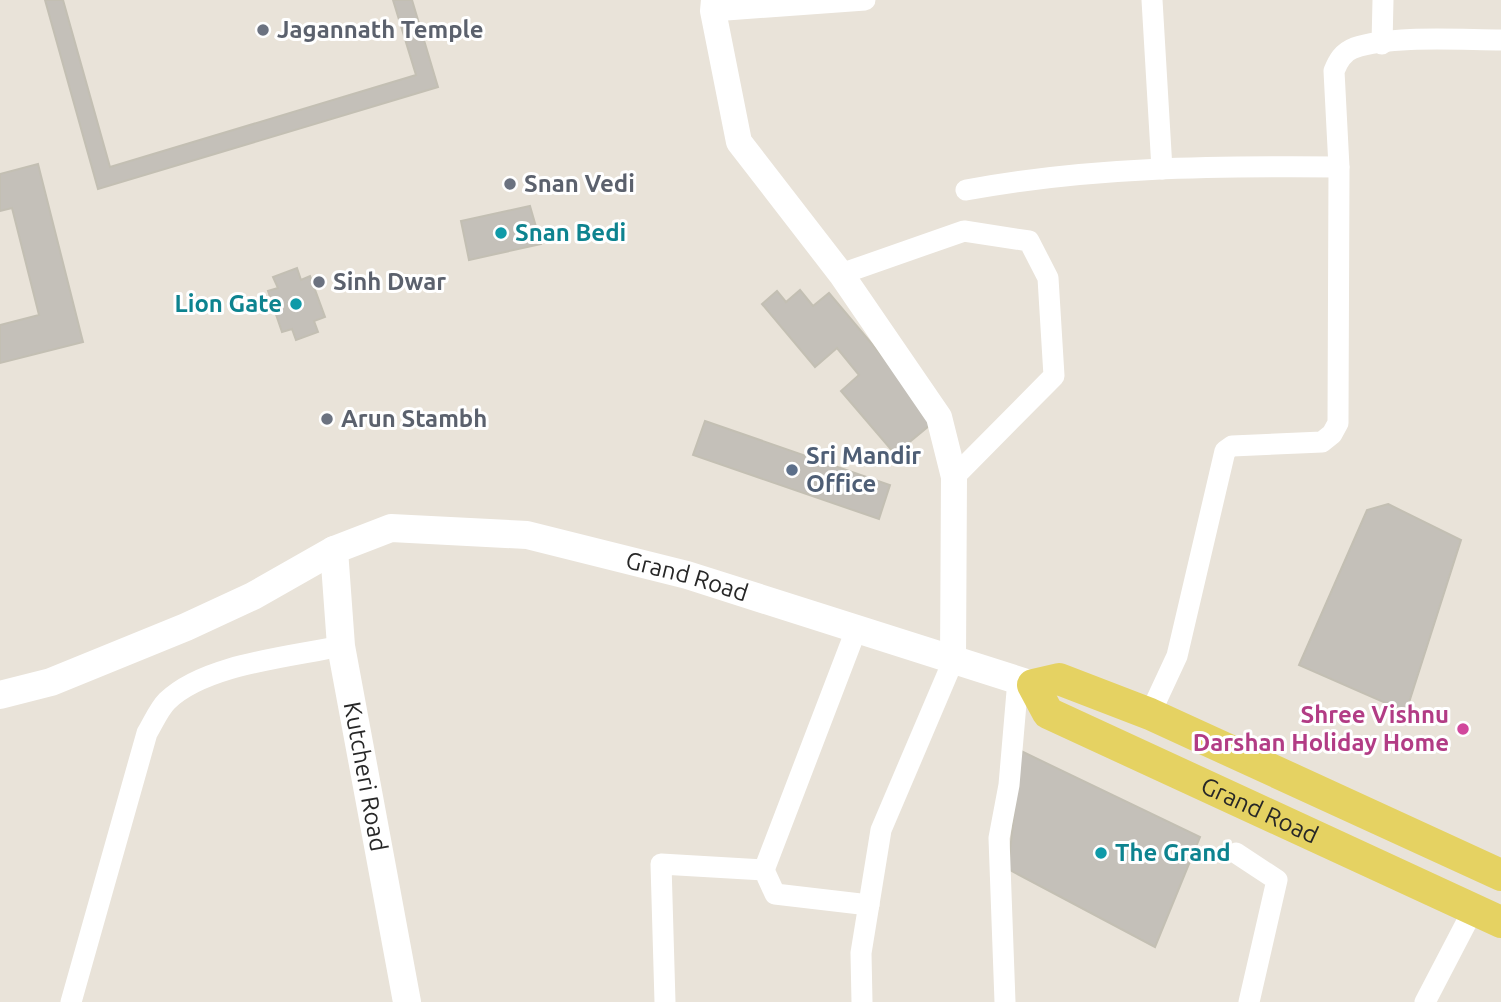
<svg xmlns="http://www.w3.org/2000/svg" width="1501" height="1002" font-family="Ubuntu,sans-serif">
<rect width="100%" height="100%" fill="#e9e3d9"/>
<g fill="#c4c0b9" stroke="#c3bfb3" stroke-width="2">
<path d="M45 0H63L110 167 416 75 393 0H412L438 87 98 189Z"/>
<path d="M38 164 83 342 0 363V325L39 315 12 208 0 211V174Z"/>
<path d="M530 206 541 244 469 260 461 221Z"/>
<path d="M297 268 301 280 310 276 325 317 314 321 318 332 296 340 292 329 282 332 268 291 278 288 273 277Z"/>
<path d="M800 290 813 306 829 293 936 420 895 454 841 391 859 375 837 348 815 367 762 304 777 291 786 302Z"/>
<path d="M705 421 890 485 879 519 693 455Z"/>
<path d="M1388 504 1461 540 1406 712 1299 665 1367 510Z"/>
<path d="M1021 751 1200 837 1155 947 1008 869Z"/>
</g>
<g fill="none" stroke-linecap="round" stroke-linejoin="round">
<g stroke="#fff" stroke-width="21">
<path d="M1152 0 1162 169"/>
<path d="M713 11 865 0"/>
<path d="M1382 44 1383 0"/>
<path d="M966 190C1089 167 1214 166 1339 167"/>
<path d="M841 274 964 231 1029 241 1048 278 1054 376 954 477"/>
<path d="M1150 714 1177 656 1225 451 1232 446 1322 442 1332 434 1338 423 1339 167 1334 71C1338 61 1343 52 1354 48 1393 35 1460 40 1501 40"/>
<path d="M1236 853 1277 880 1249 1002"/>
<path d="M764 870 856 630"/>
<path d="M71 1002 147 733C153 723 159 709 167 701 205 664 290 657 341 646"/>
<path d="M665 1002 661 864 764 870 775 894 869 905"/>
<path d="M862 1002 861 953 881 830 953 661"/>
<path d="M1005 1002 999 838 1009 785 1018 680"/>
<path d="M1425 1002 1474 908"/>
</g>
<path stroke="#fff" stroke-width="26" d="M714 0 713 11 739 142 841 274 939 417 954 477 953 661"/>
<g stroke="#fff" stroke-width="28">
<path id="s1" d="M334 550 341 646 407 1002"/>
<path id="s2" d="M0 695 51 682 186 627 253 596 334 550 391 528 527 535 687 575 1033 685"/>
</g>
<path stroke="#e5d262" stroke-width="32" id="s3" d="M1501 875 1150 714 1059 679 1033 685 1048 713 1501 922"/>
</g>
<g fill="#6b7280" stroke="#fff" stroke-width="2.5">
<circle cx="263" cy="30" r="7"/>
<circle cx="510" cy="184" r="7"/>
<circle cx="319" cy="282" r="7"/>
<circle cx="327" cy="419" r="7"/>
</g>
<g fill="#0f9aa8" stroke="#fff" stroke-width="2.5">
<circle cx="501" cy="233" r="7"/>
<circle cx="296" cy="304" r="7"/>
<circle cx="1101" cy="853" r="7"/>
</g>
<circle fill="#5c6f8a" stroke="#fff" stroke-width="2.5" cx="792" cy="470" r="7"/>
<circle fill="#d1479c" stroke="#fff" stroke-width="2.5" cx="1463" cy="729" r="7"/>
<g text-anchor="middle" stroke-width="6" stroke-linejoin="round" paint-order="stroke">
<g font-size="24" font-weight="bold" fill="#5b616d" stroke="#fff" text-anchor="start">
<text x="277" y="38">Jagannath Temple</text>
<text x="524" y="192">Snan Vedi</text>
<text x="333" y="290">Sinh Dwar</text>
<text x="341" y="427">Arun Stambh</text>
</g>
<g font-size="24" font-weight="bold" fill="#0d838f" stroke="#fff" text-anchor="start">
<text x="515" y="241">Snan Bedi</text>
<text x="282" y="312" text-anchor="end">Lion Gate</text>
<text x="1115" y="861">The Grand</text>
</g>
<g font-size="24" font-weight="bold" fill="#4e5e75" stroke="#fff" text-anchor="start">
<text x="806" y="464">Sri Mandir<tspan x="806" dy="28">Office</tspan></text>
</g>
<g font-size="24" fill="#272727" stroke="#fff">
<text dy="8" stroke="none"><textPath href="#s2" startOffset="728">Grand Road</textPath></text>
<text dy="8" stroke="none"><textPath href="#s1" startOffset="229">Kutcheri Road</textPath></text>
<text dy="8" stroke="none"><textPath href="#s3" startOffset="775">Grand Road</textPath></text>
</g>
<g font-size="24" font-weight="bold" fill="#b23c85" stroke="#fff" text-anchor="end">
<text x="1449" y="723">Shree Vishnu<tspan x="1449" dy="28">Darshan Holiday Home</tspan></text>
</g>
</g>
</svg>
